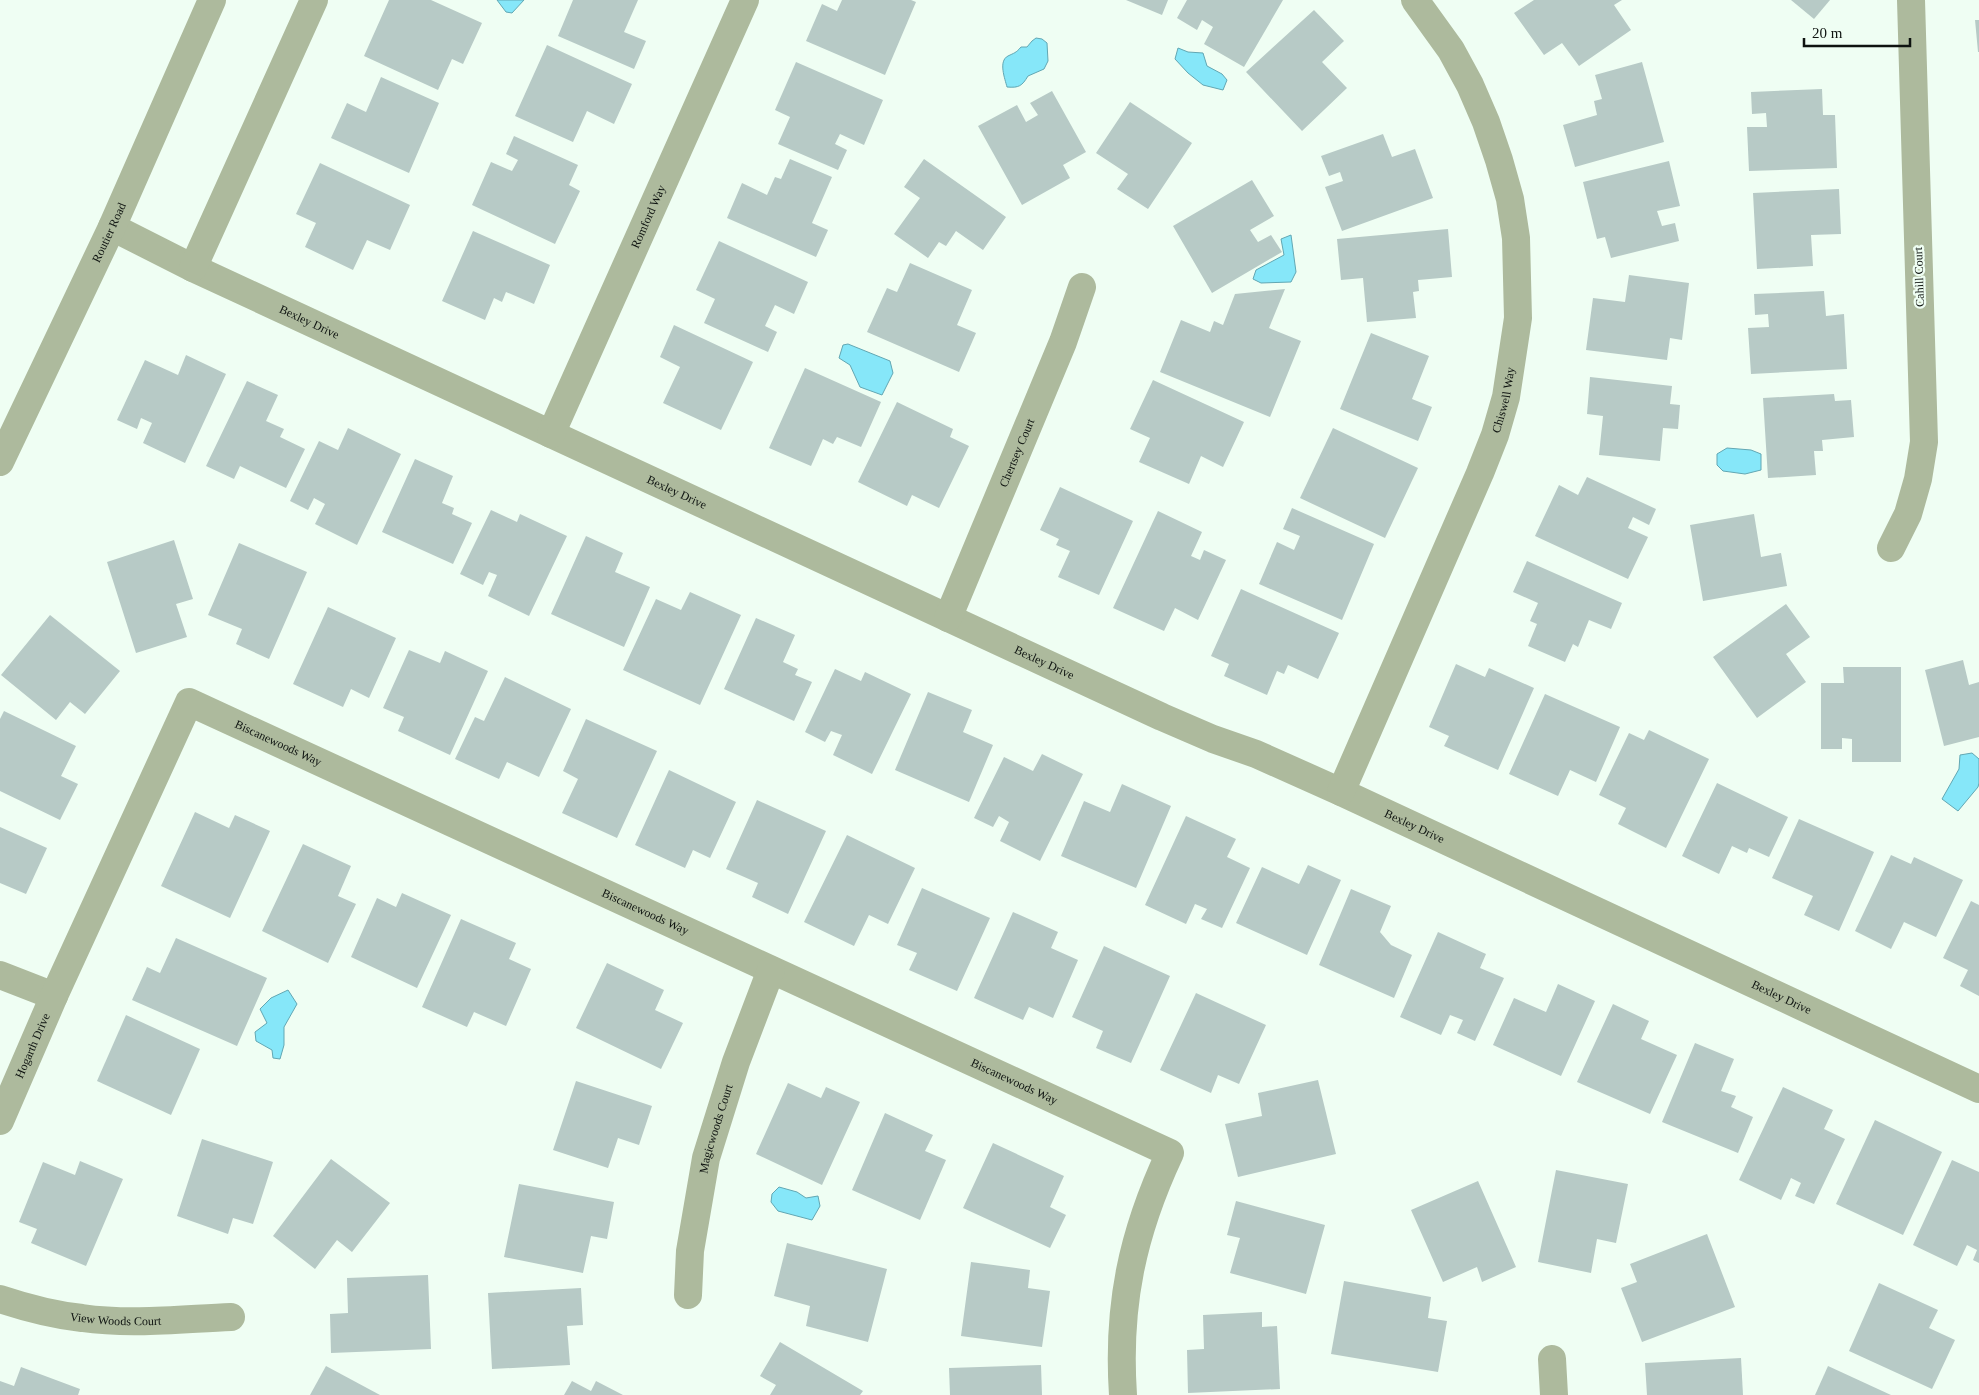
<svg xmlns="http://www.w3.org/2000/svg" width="1979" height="1395" font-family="Georgia,serif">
<rect width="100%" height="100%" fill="#effef3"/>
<g fill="#86e7f9" stroke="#62a7b3">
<path d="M497 0H524L512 13 506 12Z"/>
<path d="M1036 38 1042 39 1047 43 1048 61 1044 69 1028 76C1022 86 1019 88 1007 87 1005 79 998 61 1008 56 1014 53 1016 53 1021 47H1027L1032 41Z"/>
<path d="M1178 48 1188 52 1203 53 1207 66 1222 74 1227 80 1223 90 1203 85 1188 73 1175 59Z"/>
<path d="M1291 235 1296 272 1291 282 1261 283 1253 279 1256 270 1284 255 1281 239Z"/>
<path d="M848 344 890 361 893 373 882 395 860 387 850 365 839 358 843 345Z"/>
<path d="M1727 448 1751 450 1761 454V470L1745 474 1723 471 1717 465V454Z"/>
<path d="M1972 753 1979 759V783L1978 787 1958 811 1942 799 1959 769 1960 755Z"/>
<path d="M288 990 297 1004 284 1027V1045L280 1059 273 1058 272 1050 256 1041 255 1032 267 1023 260 1009 271 998Z"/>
<path d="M779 1187 797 1192 806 1198 818 1196 820 1206 812 1220 778 1211 771 1202 772 1194Z"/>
</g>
<g fill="#b7cac6">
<path d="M389 0H431L482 23 463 64 452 59 438 90 364 56Z"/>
<path d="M573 0H638L624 32 646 41 634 69 558 36Z"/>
<path d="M842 0H911L916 2 885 75 806 41 822 4 837 11Z"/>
<path d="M1126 0H1168L1162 15Z"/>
<path d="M1187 0H1283L1244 67 1204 44 1213 27 1202 20 1197 30 1177 18Z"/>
<path d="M1534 0H1622L1614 5 1631 30 1579 66 1562 43 1544 55 1514 13Z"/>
<path d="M1791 0H1830L1814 19Z"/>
<path d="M1314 10 1344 41 1322 62 1347 88 1302 131 1246 72Z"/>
<path d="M1975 20H1979V52H1978Z"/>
<path d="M547 45 632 84 614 124 587 111 573 142 515 116Z"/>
<path d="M796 62 883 100 864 145 840 134 835 144 847 150 838 170 778 144 790 117 775 110Z"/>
<path d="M1642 62 1664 142 1575 167 1563 125 1597 115 1594 101 1602 99 1595 75Z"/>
<path d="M381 77 439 103 409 173 331 138 347 103 366 112Z"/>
<path d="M1822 89 1823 115H1835L1837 168 1749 171 1747 127H1767L1766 113 1752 114 1751 92Z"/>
<path d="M1052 91 1086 152 1063 165 1070 178 1022 205 978 126 1017 105 1026 122 1038 115 1030 103Z"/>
<path d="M1130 102 1192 143 1148 209 1117 189 1128 174 1096 153Z"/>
<path d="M1383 134 1392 157 1415 149 1433 198 1342 231 1325 187 1343 181 1340 172 1329 176 1321 156Z"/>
<path d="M514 136 578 165 569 185 580 191 555 244 472 205 491 162 512 171 518 160 506 154Z"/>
<path d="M790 159 832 177 812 223 828 230 816 257 727 218 742 183 767 195 775 177 781 179Z"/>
<path d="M924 159 1006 217 983 250 956 231 946 246 939 242 928 258 894 234 920 198 904 187Z"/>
<path d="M1669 161 1680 206 1657 211 1662 226 1675 223 1679 241 1611 258 1605 237 1597 239 1583 182Z"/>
<path d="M320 163 410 205 390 250 367 240 353 270 305 247 316 223 296 214Z"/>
<path d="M1252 180 1274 216 1250 230 1258 242 1271 235 1282 252 1212 293 1173 226Z"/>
<path d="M1839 189 1841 234 1811 235 1813 266 1757 269 1753 193Z"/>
<path d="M1448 229 1452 277 1418 280 1419 291 1413 292 1416 318 1367 322 1363 278 1341 280 1337 239Z"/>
<path d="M473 231 550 265 534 304 506 292 502 302 494 298 485 320 442 301Z"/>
<path d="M719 241 808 282 794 314 775 305 765 326 777 332 768 352 704 323 715 299 696 290Z"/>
<path d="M910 263 972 290 957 325 976 333 959 372 867 332 887 288 897 292Z"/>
<path d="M1629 275 1689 283 1682 340 1670 338 1667 360 1586 350 1593 298 1625 302Z"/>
<path d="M1285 289 1269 328 1301 341 1270 417 1160 372 1181 320 1210 332 1214 321 1223 325 1235 294Z"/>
<path d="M1824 291 1826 316 1844 314 1847 369 1751 374 1748 328 1769 327 1768 314 1755 315 1754 294Z"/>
<path d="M674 325 753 362 721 430 663 403 680 367 660 357Z"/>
<path d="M1371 333 1429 356 1412 399 1432 407 1418 441 1340 409Z"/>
<path d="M186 355 226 374 185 463 143 443 152 423 141 418 137 429 117 420 145 360 178 375Z"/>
<path d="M805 368 881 402 861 447 837 437 833 444 823 439 811 466 769 448Z"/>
<path d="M1590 377 1672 386 1670 404 1680 405 1678 429 1663 428 1660 461 1599 455 1603 416 1587 414Z"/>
<path d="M1153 380 1244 422 1223 467 1201 456 1189 484 1139 462 1150 438 1130 429Z"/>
<path d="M247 381 278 395 266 421 284 429 280 437 305 449 286 488 240 466 234 479 206 466Z"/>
<path d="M1834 394 1835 401 1851 400 1854 437 1822 440 1823 451H1814L1816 475 1768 478 1763 398Z"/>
<path d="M897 402 953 429 950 437 969 446 939 508 912 495 907 506 858 482Z"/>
<path d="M348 428 401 454 357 545 315 524 325 504 314 498 308 510 290 501 319 441 338 450Z"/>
<path d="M1333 428 1418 468 1385 538 1300 498Z"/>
<path d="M415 459 453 476 442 503 454 508 452 514 472 523 453 564 382 532Z"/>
<path d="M1587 477 1656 509 1649 525 1633 517 1628 528 1648 537 1628 579 1535 536 1559 485 1578 495Z"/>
<path d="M1060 487 1133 521 1099 595 1058 577 1070 551 1056 545 1059 539 1040 530Z"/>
<path d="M1292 508 1374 544 1342 620 1259 584 1277 542 1294 550 1300 536 1283 529Z"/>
<path d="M491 510 517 522 520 514 567 536 529 616 488 596 497 575 489 572 483 585 460 574Z"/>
<path d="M1158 511 1202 532 1191 556 1200 560 1204 550 1226 560 1198 620 1175 608 1164 631 1113 608Z"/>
<path d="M1754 514 1761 557 1781 553 1787 586 1703 601 1690 525Z"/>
<path d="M586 536 623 553 615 572 650 587 624 647 551 614Z"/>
<path d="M174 540 193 599 176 604 187 637 136 653 107 562Z"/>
<path d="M239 543 307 572 269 659 236 644 242 629 208 615Z"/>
<path d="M1527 561 1622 603 1611 629 1589 620 1578 647 1573 644 1565 662 1528 646 1537 624 1530 621 1538 603 1513 592Z"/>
<path d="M1241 589 1339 633 1318 679 1288 665 1284 674 1277 671 1267 695 1224 676 1229 664 1211 656Z"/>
<path d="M690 592 741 615 700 705 623 670 656 599 681 610Z"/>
<path d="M1786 604 1810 637 1786 654 1806 682 1757 718 1713 657Z"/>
<path d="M328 607 396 638 369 698 351 689 343 707 293 684Z"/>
<path d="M50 615 120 671 85 714 70 702 56 720 1 675Z"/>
<path d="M756 618 795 635 783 662 798 669 795 675 812 682 794 721 724 689Z"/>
<path d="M409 650 440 663 445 651 488 671 450 755 398 731 404 717 383 708Z"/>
<path d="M1963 660 1969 685 1979 682V737L1944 746 1925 670Z"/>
<path d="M1456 664 1485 677 1489 668 1534 688 1498 770 1444 746 1449 736 1429 727Z"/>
<path d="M1843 667H1901V762H1852V739L1842 738V749H1821V683H1844Z"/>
<path d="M835 669 861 681 865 672 911 694 872 774 833 755 842 735 831 731 825 742 805 732Z"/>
<path d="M505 677 571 709 539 777 507 762 499 779 455 759 475 717 484 721Z"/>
<path d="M928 692 972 710 963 732 993 745 969 802 895 770Z"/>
<path d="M1545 694 1620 727 1596 782 1570 770 1558 796 1509 774Z"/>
<path d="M4 711 76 746 61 776 78 784 60 820 0 791V719Z"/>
<path d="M586 719 657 751 617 838 562 813 578 779 563 771Z"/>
<path d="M1649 730 1709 759 1666 848 1618 824 1626 808 1599 795 1629 733 1644 740Z"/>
<path d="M1042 754 1083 774 1040 861 1000 841 1009 822 999 816 993 827 974 818 1004 757 1033 771Z"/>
<path d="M669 770 736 802 710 858 693 850 685 868 635 845Z"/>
<path d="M1717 783 1788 817 1769 857 1749 848 1747 853 1732 846 1719 874 1682 856Z"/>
<path d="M1122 784 1171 806 1136 888 1061 856 1084 801 1110 812Z"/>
<path d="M757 800 826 831 788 914 752 897 758 883 726 869Z"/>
<path d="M195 812 229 828 235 815 270 831 230 918 161 886Z"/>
<path d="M1186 816 1236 839 1227 857 1250 868 1222 928 1201 919 1207 909 1195 904 1186 924 1145 905Z"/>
<path d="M1799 819 1874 852 1839 931 1804 915 1813 896 1772 878Z"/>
<path d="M0 827 47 848 26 894 0 883Z"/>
<path d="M847 835 915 868 888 924 869 915 854 946 804 922Z"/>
<path d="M303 844 351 866 338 896 356 904 328 963 262 931Z"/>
<path d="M1891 855 1911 864 1914 857 1963 880 1936 937 1904 922 1891 949 1855 931Z"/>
<path d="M1308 865 1341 880 1307 955 1236 923 1262 867 1299 884Z"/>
<path d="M922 888 990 918 957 991 909 970 917 953 897 945Z"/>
<path d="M1351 889 1391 906 1380 932 1391 945 1412 955 1394 998 1319 965Z"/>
<path d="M402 893 451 915 417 988 351 957 377 898 396 907Z"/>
<path d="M1971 901 1979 905V996L1960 986 1968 970 1943 958Z"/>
<path d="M1013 912 1058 932 1051 948 1078 960 1053 1018 1029 1007 1023 1020 974 998Z"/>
<path d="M461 919 516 943 509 959 531 969 506 1026 474 1012 467 1027 422 1007Z"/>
<path d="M1438 932 1486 954 1480 968 1504 978 1475 1041 1457 1033 1463 1020 1450 1015 1441 1035 1400 1017Z"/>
<path d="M176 938 267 978 237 1046 132 1000 147 967 160 973Z"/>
<path d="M1104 946 1170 976 1131 1063 1096 1048 1103 1031 1072 1017Z"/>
<path d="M607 963 664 990 655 1010 683 1023 661 1069 576 1028Z"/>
<path d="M1558 984 1595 1001 1561 1076 1493 1045 1514 998 1546 1012Z"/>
<path d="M1196 993 1266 1025 1239 1084 1218 1075 1211 1093 1160 1070Z"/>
<path d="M1613 1004 1649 1021 1641 1039 1677 1055 1650 1114 1577 1082Z"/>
<path d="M126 1015 200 1049 171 1115 97 1081Z"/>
<path d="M1695 1043 1734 1059 1721 1091 1736 1096 1731 1107 1753 1117 1738 1153 1662 1122Z"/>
<path d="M1318 1080 1336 1154 1238 1177 1225 1124 1262 1116 1258 1093Z"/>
<path d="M576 1081 652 1106 639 1145 618 1138 608 1168 553 1150Z"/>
<path d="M788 1083 821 1098 826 1087 860 1102 822 1185 756 1154Z"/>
<path d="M1783 1087 1833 1110 1824 1129 1845 1139 1814 1204 1795 1196 1801 1183 1791 1178 1781 1200 1739 1180Z"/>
<path d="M885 1113 933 1135 925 1151 946 1160 920 1220 852 1190Z"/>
<path d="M1875 1120 1942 1152 1903 1235 1836 1204Z"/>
<path d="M202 1139 273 1162 253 1224 233 1218 228 1234 177 1216Z"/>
<path d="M993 1143 1064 1176 1050 1207 1066 1215 1050 1248 963 1208Z"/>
<path d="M331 1159 390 1203 352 1252 337 1240 315 1269 273 1236Z"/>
<path d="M1952 1160 1979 1172V1263L1973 1260 1977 1250 1967 1245 1957 1266 1913 1245Z"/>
<path d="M80 1161 123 1179 86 1266 31 1243 37 1229 19 1222 43 1162 75 1175Z"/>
<path d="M1556 1170 1628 1184 1616 1243 1597 1239 1591 1273 1538 1262Z"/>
<path d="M1478 1181 1516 1267 1482 1282 1477 1267 1443 1282 1411 1210Z"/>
<path d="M519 1184 614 1202 607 1239 591 1236 583 1273 504 1257Z"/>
<path d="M1236 1201 1325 1225 1306 1294 1230 1273 1240 1238 1227 1235Z"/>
<path d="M1707 1234 1735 1307 1642 1342 1621 1288 1637 1282 1630 1264Z"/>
<path d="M787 1243 887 1269 868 1342 806 1326 810 1306 774 1296Z"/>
<path d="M971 1262 1030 1270 1028 1288 1050 1291 1042 1347 961 1336Z"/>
<path d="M428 1275 431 1349 331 1353 330 1314 348 1313 347 1278Z"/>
<path d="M1344 1281 1431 1297 1428 1318 1447 1321 1438 1372 1331 1354Z"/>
<path d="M1879 1283 1938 1310 1929 1328 1955 1340 1932 1389 1849 1351Z"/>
<path d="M581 1288 583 1325 567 1326 570 1365 492 1369 488 1293Z"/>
<path d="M1262 1312V1327L1277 1326 1280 1389 1188 1393 1187 1350 1204 1349 1203 1315Z"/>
<path d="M780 1342 863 1391 860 1395H770L776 1385 760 1376Z"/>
<path d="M1741 1358 1743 1395H1647L1645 1363Z"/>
<path d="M1041 1365 1042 1395H950L949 1368Z"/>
<path d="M326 1366 380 1395H310Z"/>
<path d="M1828 1366 1891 1395H1815Z"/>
<path d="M21 1367 80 1389 78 1395H0V1381L14 1386Z"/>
<path d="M572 1381 591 1391 596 1381 623 1395H564Z"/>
</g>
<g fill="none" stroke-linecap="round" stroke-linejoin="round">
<g stroke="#adba9d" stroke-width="28">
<path id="s1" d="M112 227 193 268 1162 717 1213 739 1256 754 1341 792 1979 1089"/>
<path d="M193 268 314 0"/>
<path id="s2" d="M551 434 745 0"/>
<path id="s3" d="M0 462 112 227 212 0"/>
<path d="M1891 548 1908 514 1918 479 1924 442 1911 0"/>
<path id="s4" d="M948 618 1063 342 1082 287"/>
<path id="s5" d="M1341 792 1480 473 1495 435 1506 397 1518 318 1516 238 1510 199 1499 160 1486 122 1470 85 1451 50 1415 0"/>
<path d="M0 975 54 996"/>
<path id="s6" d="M0 1121 54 996 189 702 1170 1153C1132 1234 1117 1306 1123 1395"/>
<path id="s7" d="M688 1295 690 1251 706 1158 736 1062 771 970"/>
<path id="s8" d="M0 1299C27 1308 54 1315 82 1318 131 1325 182 1319 231 1317"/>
<path d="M1552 1359 1554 1395"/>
</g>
</g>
<g text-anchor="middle" stroke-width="4.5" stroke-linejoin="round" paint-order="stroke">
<g font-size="12" fill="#0e1310" stroke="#effef3">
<text dy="4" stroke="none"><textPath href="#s2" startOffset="238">Romford Way</textPath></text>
<text dy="4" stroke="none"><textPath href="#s3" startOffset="254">Routier Road</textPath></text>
<text transform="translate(1919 277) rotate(-92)" y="4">Cahill Court</text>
<text dy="4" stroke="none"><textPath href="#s1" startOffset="219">Bexley Drive</textPath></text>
<text dy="4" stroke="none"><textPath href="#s5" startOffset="425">Chiswell Way</textPath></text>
<text dy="4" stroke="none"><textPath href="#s4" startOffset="179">Chertsey Court</textPath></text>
<text dy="4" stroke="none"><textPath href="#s1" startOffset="624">Bexley Drive</textPath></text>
<text dy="4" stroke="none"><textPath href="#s1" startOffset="1029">Bexley Drive</textPath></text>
<text dy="4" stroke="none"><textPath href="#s6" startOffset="558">Biscanewoods Way</textPath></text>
<text dy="4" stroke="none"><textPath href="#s1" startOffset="1434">Bexley Drive</textPath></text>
<text dy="4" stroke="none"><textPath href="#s6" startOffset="962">Biscanewoods Way</textPath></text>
<text dy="4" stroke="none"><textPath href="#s1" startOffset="1839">Bexley Drive</textPath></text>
<text dy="4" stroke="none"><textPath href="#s6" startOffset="82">Hogarth Drive</textPath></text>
<text dy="4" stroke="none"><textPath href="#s6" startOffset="1368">Biscanewoods Way</textPath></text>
<text dy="4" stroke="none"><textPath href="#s7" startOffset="169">Magicwoods Court</textPath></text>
<text dy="4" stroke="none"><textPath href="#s8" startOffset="118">View Woods Court</textPath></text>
</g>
</g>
<path d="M1804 38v8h106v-8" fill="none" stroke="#0e1310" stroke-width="2.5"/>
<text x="1812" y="38" font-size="15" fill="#0e1310" stroke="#effef3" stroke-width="4" paint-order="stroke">20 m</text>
</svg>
